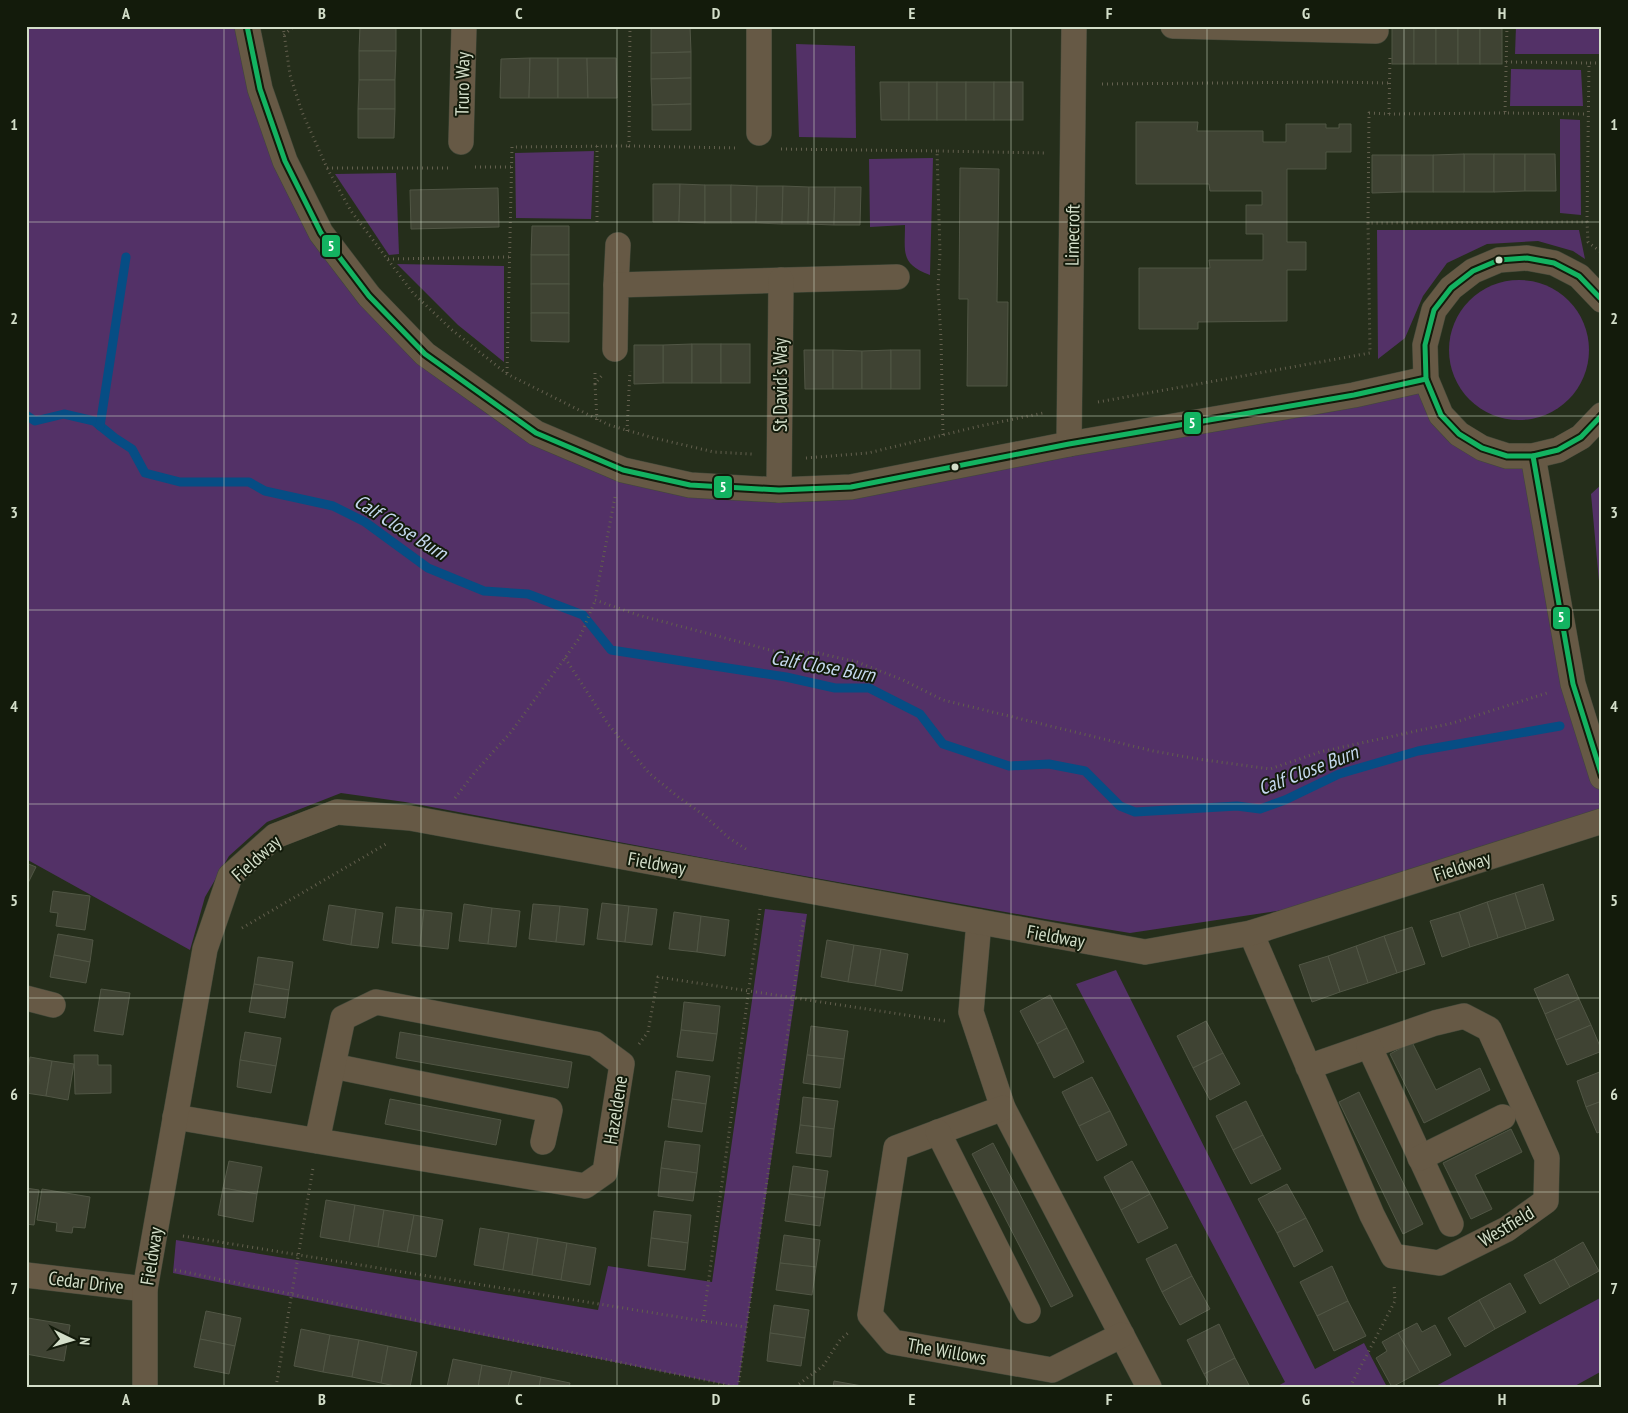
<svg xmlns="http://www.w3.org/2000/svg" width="1628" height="1413" font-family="'PT Sans Narrow',sans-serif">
<rect width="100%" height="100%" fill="#252e1b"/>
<g fill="#533167">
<path d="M26 26H247L321 233 425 354 623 470 779 490 1426 379 1459 434 1533 456 1602 777V821L1290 909 1130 933 1045 919 720 861 405 802 341 793 267 822 229 856 205 897 190 950 26 859Z"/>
<path d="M1516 26H1602V54H1515Z"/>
<path d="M796 44 855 46 856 138 799 137Z"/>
<path d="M1511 69 1581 70 1583 106H1510Z"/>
<path d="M1560 119 1580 120 1581 215 1560 213Z"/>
<path d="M594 151 591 219 516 218 515 153Z"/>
<path d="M933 158 930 275C900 264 905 252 905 225L870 227 869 159Z"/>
<path d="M396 173 399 254 389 255 335 174Z"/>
<path d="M1377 230H1579L1585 259 1573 251 1538 241 1487 244 1447 263 1423 296 1405 338 1378 359Z"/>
<path d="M397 264 504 266V362L458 325Z"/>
<circle cx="1519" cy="350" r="70"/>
<path d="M1602 484V614L1591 494Z"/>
<path d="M765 909 807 914 738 1387 173 1273 176 1240 598 1310 608 1266 712 1282Z"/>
<path d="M1116 970 1315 1369 1364 1343 1387 1387H1276L1285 1382 1076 984Z"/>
<path d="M1602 1297V1371L1573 1387H1434Z"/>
</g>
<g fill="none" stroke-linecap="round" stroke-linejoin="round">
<g stroke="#064d84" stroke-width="9">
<path d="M26 415 35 421 64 414 94 421 115 438 132 449 145 473 180 482H249L265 491 333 506 365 522 428 568 484 591 528 594 583 615 611 650 786 677 835 688H869L920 714 943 744 1009 766 1049 764 1085 771 1120 806 1135 812 1237 806 1260 809 1285 800 1339 774 1418 751 1560 726"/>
<path d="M100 426 126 257"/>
</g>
</g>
<g fill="#3f4333" stroke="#515645">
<path d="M360 26H396V51H359Z"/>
<path d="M690 26 691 52 651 53V27Z"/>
<rect x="1392" y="26" width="22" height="38"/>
<rect x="1414" y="26" width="22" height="38"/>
<rect x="1436" y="26" width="22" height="38"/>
<rect x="1458" y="26" width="22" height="38"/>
<rect x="1480" y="26" width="22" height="38"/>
<path d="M359 51H396L395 80H359Z"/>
<path d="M691 52V78L651 79V53Z"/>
<path d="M530 58 529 98H500L501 59Z"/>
<path d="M530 58H558V98H529Z"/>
<path d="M558 58H587L588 98H558Z"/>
<path d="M587 58H616L617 98H588Z"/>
<path d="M691 78V104L652 105 651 79Z"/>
<path d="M359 80H395V109H358Z"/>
<path d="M880 82H909V120H881Z"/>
<rect x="909" y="82" width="28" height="38"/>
<rect x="937" y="82" width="29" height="38"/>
<rect x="966" y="82" width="28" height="38"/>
<rect x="994" y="82" width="29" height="38"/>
<path d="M691 104V130H652V105Z"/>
<path d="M358 109H395L394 138H358Z"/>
<path d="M1136 122H1198L1197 131H1263V142H1286V124H1326V128H1339V124H1351V152H1326V169H1287V242H1306V270H1287V321L1198 322V329H1139V268H1210L1209 260H1263V234H1246V205H1262V191H1210L1209 184H1136Z"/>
<rect x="1464" y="154" width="30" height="38"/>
<path d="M1464 154V192H1433V155Z"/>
<path d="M1494 154H1525V191L1494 192Z"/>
<path d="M1525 154H1555L1556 191H1525Z"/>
<path d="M1372 155H1402V192L1372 193Z"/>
<rect x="1402" y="155" width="31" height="37"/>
<path d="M960 168 999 169 997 302H1008L1007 386H967L968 299H959Z"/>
<path d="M653 184H680L679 222H653Z"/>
<path d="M680 184 705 185V223L679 222Z"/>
<rect x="705" y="185" width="26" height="38"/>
<path d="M731 185 757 186 756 223H731Z"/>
<path d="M757 186H783L782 224 756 223Z"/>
<path d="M783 186 809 187 808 224H782Z"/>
<path d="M809 187H835L834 225 808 224Z"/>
<path d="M835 187H861L860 225H834Z"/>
<path d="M498 188 499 227 411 229 410 190Z"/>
<path d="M532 226H569V255H531Z"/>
<rect x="531" y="255" width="38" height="29"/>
<rect x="531" y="284" width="38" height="29"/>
<path d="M531 313H569V342L531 341Z"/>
<path d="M692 344V383H663V345Z"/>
<rect x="692" y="344" width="29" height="39"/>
<rect x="721" y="344" width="29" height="39"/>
<path d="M634 345H663V383L634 384Z"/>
<path d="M804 350H833V389H805Z"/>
<path d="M833 350 862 351V389H833Z"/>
<path d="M891 350V389H862V351Z"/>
<rect x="891" y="350" width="29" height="39"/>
<path d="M26 863 36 867 26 887Z"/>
<path d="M1543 884 1554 920 1526 929 1515 893Z"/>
<path d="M53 891 90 896 85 930 56 926 58 913 50 912Z"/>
<path d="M1515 893 1526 929 1498 938 1487 902Z"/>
<path d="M1487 902 1498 938 1470 947 1459 912Z"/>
<path d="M602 903 629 906 625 942 597 939Z"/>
<path d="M464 904 492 908 488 944 459 941Z"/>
<path d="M533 904 560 906 556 942 529 939Z"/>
<path d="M329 905 356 909 351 945 323 940Z"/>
<path d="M560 906 588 909 584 945 556 942Z"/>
<path d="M629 906 657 909 652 945 625 942Z"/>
<path d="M396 907 424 910 420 946 392 943Z"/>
<path d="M492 908 520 911 516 947 488 944Z"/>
<path d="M356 909 383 913 378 948 351 945Z"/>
<path d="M424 910 452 913 448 949 420 946Z"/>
<path d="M674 912 701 916 697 952 669 949Z"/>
<path d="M1459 912 1470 947 1442 957 1430 921Z"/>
<path d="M701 916 729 920 725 956 697 952Z"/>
<path d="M1412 927 1425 964 1397 973 1384 936Z"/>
<path d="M58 934 93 940 90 962 54 955Z"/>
<path d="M1384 936 1397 973 1368 983 1356 946Z"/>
<path d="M827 940 854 945 848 982 821 977Z"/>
<path d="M854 945 881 949 875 986 848 982Z"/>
<path d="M1356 946 1368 983 1340 992 1328 956Z"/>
<path d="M881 949 908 954 902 991 875 986Z"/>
<path d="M54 955 90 962 86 983 50 977Z"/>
<path d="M1328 956 1340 992 1312 1002 1299 965Z"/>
<path d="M258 957 293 962 289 990 254 984Z"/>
<path d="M1568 974 1579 999 1545 1014 1534 989Z"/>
<path d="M254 984 289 990 285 1018 249 1012Z"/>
<path d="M101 989 130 993 123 1035 94 1031Z"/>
<path d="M1050 995 1067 1028 1037 1044 1020 1011Z"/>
<path d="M1579 999 1591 1025 1556 1040 1545 1014Z"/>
<path d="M684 1002 720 1006 717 1034 681 1030Z"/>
<path d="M1206 1021 1223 1053 1193 1068 1177 1036Z"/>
<path d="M1591 1025 1602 1051 1567 1065 1556 1040Z"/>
<path d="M811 1026 848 1031 844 1059 807 1055Z"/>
<path d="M1067 1028 1084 1062 1054 1078 1037 1044Z"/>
<path d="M681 1030 717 1034 713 1061 677 1057Z"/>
<path d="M245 1032 281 1038 276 1066 240 1060Z"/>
<path d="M400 1032 572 1062 568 1088 396 1058Z"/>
<path d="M1412 1042 1436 1090 1480 1068 1490 1090 1424 1123 1390 1054Z"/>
<path d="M1223 1053 1240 1084 1210 1100 1193 1068Z"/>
<path d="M74 1055H98V1065H111V1093L75 1094Z"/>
<path d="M807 1055 844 1059 840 1088 803 1083Z"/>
<path d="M30 1057 52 1061 46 1096 26 1093V1082Z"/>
<path d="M240 1060 276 1066 271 1093 237 1087Z"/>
<path d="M52 1061 74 1064 68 1100 46 1096Z"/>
<path d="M676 1071 710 1076 706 1104 672 1099Z"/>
<path d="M1602 1071V1101L1586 1107 1577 1081Z"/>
<path d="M1092 1077 1110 1111 1079 1126 1062 1092Z"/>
<path d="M1359 1092 1423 1224 1403 1234 1339 1102Z"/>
<path d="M803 1097 838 1101 834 1129 800 1125Z"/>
<path d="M390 1099 501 1120 496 1145 385 1124Z"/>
<path d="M672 1099 706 1104 702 1132 668 1127Z"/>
<path d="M1246 1101 1263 1135 1233 1150 1216 1116Z"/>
<path d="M1602 1101V1131L1597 1133 1586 1107Z"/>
<path d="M1110 1111 1127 1145 1097 1161 1079 1126Z"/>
<path d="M800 1125 834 1129 831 1157 796 1153Z"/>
<path d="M1511 1129 1522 1152 1475 1175 1492 1209 1471 1219 1443 1163Z"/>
<path d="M1263 1135 1281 1169 1251 1184 1233 1150Z"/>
<path d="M665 1141 700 1145 697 1173 661 1168Z"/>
<path d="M993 1143 1073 1296 1051 1307 972 1154Z"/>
<path d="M229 1161 262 1167 257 1194 223 1188Z"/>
<path d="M1132 1161 1150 1194 1121 1210 1104 1177Z"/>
<path d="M793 1166 828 1171 824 1198 789 1194Z"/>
<path d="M661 1168 697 1173 693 1201 658 1196Z"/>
<path d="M1287 1184 1306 1218 1277 1233 1258 1199Z"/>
<path d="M26 1188 39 1190 34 1225 26 1224Z"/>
<path d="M223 1188 257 1194 253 1222 218 1215Z"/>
<path d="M42 1189 90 1197 85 1228 73 1227 72 1233 56 1231 57 1223 37 1220Z"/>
<path d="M789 1194 824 1198 820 1226 785 1221Z"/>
<path d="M1150 1194 1168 1228 1138 1243 1121 1210Z"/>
<path d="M326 1200 355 1205 349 1242 320 1237Z"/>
<path d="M355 1205 384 1210 378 1247 349 1242Z"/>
<path d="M384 1210 414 1215 407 1252 378 1247Z"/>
<path d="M654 1211 691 1215 688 1243 651 1238Z"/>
<path d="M414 1215 443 1220 436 1257 407 1252Z"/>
<path d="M1306 1218 1323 1251 1294 1267 1277 1233Z"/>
<path d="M480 1228 509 1233 503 1270 474 1265Z"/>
<path d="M509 1233 538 1238 532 1275 503 1270Z"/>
<path d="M784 1235 820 1240 816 1267 780 1263Z"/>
<path d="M538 1238 567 1243 561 1280 532 1275Z"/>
<path d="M651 1238 688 1243 685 1270 648 1266Z"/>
<path d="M1583 1242 1599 1271 1570 1287 1554 1259Z"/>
<path d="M567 1243 596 1248 590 1285 561 1280Z"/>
<path d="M1176 1244 1192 1276 1162 1292 1146 1259Z"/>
<path d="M1554 1259 1570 1287 1540 1304 1524 1275Z"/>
<path d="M780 1263 816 1267 812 1295 776 1290Z"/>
<path d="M1332 1266 1348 1301 1317 1316 1300 1282Z"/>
<path d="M1192 1276 1210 1309 1180 1325 1162 1292Z"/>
<path d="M1510 1283 1526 1312 1495 1329 1479 1300Z"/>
<path d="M1479 1300 1495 1329 1465 1347 1448 1318Z"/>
<path d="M1348 1301 1366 1336 1334 1351 1317 1316Z"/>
<path d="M774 1305 809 1310 805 1338 770 1333Z"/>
<path d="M206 1311 241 1318 235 1346 200 1339Z"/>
<path d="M28 1318 70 1325 64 1361 26 1354V1328Z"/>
<path d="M1417 1323 1422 1332 1435 1325 1451 1355 1420 1372 1398 1333Z"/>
<path d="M1219 1324 1235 1358 1204 1374 1187 1340Z"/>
<path d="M301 1329 330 1335 323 1372 294 1366Z"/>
<path d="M770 1333 805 1338 801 1366 767 1361Z"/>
<path d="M1398 1333 1420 1372 1392 1387 1376 1358 1387 1351 1382 1342Z"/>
<path d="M330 1335 359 1340 352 1377 323 1372Z"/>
<path d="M200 1339 235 1346 229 1374 194 1367Z"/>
<path d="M359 1340 388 1346 381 1383 352 1377Z"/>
<path d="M388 1346 417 1352 410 1387H400L381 1383Z"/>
<path d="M1235 1358 1250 1387H1211L1204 1374Z"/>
<path d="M453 1359 482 1365 478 1387H447Z"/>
<path d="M482 1365 512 1371 508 1387H478Z"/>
<path d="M512 1371 541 1377 539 1387H508Z"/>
<path d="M541 1377 570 1383 569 1387H539Z"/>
<path d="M834 1381 862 1386V1387H833Z"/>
</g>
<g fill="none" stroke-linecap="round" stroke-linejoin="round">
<g stroke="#414839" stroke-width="26">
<g id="street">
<path d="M247 26 260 89 285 161 321 233 369 296 425 354 536 433 623 470 690 485 779 490 851 487 1069 444 1354 395 1426 379"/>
<path d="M1173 26 1376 31"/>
<path d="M759 133V26"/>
<path d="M461 142 464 26"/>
<path d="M616 285 618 245"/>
<path d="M1602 300 1579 276 1554 263 1527 258 1499 260 1473 271 1451 288 1434 310 1425 345 1426 379 1441 415 1459 434 1482 448 1507 456H1533L1558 450 1581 437 1602 415"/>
<path d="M615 349 616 285 897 277"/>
<path d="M1069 444 1074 26"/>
<path d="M1533 456 1573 684 1602 777"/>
<path d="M779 490 781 280"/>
<path d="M979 922 971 1012 1003 1108 1149 1387"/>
<path d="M1251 933 1372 1215 1393 1256 1439 1263 1507 1229 1546 1201 1547 1158 1489 1029 1464 1016 1435 1023 1308 1067"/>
<path d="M26 998 53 1005"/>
<path d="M1369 1046 1451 1224"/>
<path d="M333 1066 550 1110 543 1142"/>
<path d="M1003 1108 896 1148 870 1315 893 1342 1052 1370 1122 1335"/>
<path d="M175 1117 585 1186 605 1172 622 1064 595 1044 376 1002 343 1018 317 1141"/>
<path d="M938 1132 1028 1311"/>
<path d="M1420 1158 1503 1117"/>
<path d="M26 1275 145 1289"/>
<path d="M145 1387V1289L205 949 230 876 275 836 337 812 410 818 1145 952 1251 933 1602 821"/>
</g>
</g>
<g stroke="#635f4e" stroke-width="3" stroke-dasharray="1 4" stroke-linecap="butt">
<path d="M283 26 290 75 302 112 327 168 351 211 413 293 452 330 507 374 609 425 654 438 714 452 752 454"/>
<path d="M630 26 629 146 737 148"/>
<path d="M1507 26 1505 113 1588 114"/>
<path d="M284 35 294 26"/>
<path d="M1506 62 1589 63"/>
<path d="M1102 84 1331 82 1389 83"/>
<path d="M1389 114 1390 54"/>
<path d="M597 146V226"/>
<path d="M781 149 937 151"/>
<path d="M475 167H512"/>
<path d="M327 168H449"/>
<path d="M1587 222 1589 63H1602"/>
<path d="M1368 223 1369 113 1389 114 1505 113"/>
<path d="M388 259 510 257"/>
<path d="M507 373 512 147 629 146"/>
<path d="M595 384V369"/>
<path d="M1098 402 1370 353 1368 223 1587 222 1588 242 1602 253"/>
<path d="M597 420 595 384 603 374"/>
<path d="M627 431 630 371"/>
<path d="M943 435 941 339 938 288 940 253 937 151 1046 153"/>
<path d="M806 458 868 453 980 426 1043 413"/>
<path d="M615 497 595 600 638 615 774 651 818 653 857 662 903 680 943 700 1153 751 1198 759 1270 769 1320 752 1453 723 1547 693"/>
<path d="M565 658 608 724 649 773 677 796 705 816 729 838 746 849"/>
<path d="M455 798 475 772 511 732 565 658 580 637 595 601"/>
<path d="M242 928 386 844"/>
<path d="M639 1044 648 1032 658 977 945 1021"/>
<path d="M183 1236 703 1321 745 1327"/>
<path d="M175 1270 738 1387"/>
<path d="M703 1321 760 909"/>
<path d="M276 1387 313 1168"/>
<path d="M738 1387 804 917"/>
<path d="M795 1387 823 1366 840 1340 848 1333"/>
<path d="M1350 1387 1395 1301 1394 1284"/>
</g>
<use href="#street" stroke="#665945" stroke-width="25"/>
<g stroke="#131b0b" stroke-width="9">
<g id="bus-1">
<path d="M247 26 260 89 285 161 321 233 369 296 425 354 536 433 623 470 690 485 779 490 851 487 1069 444 1354 395 1426 379"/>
<path d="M1602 300 1579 276 1554 263 1527 258 1499 260 1473 271 1451 288 1434 310 1425 345 1426 379 1441 415 1459 434 1482 448 1507 456H1533L1558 450 1581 437 1602 415"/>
<path d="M1533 456 1573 684 1602 776"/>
</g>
</g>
<use href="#bus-1" stroke="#13b361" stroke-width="5"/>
</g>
<path fill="none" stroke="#d3dec9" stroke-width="1" stroke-opacity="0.55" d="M224 26V1387M421 26V1387M617 26V1387M814 26V1387M1011 26V1387M1207 26V1387M1404 26V1387M26 222H1602M26 416H1602M26 610H1602M26 804H1602M26 998H1602M26 1192H1602"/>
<g fill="#d3dec9" stroke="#131b0b" stroke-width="2">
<circle cx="1499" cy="260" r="4.5"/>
<circle cx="955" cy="467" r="4.5"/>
</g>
<g text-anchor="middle" stroke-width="4" stroke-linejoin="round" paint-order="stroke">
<g font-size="19" fill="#d3dec9" stroke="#131b0b">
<text transform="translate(462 84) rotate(-89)" y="7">Truro Way</text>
<text transform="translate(1072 235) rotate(-89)" y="7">Limecroft</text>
<text transform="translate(780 385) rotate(-90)" y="7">St David's Way</text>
<text transform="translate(256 858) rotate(-42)" y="7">Fieldway</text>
<text transform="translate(657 863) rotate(10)" y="7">Fieldway</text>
<text transform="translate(1462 866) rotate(-18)" y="7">Fieldway</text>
<text transform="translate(1056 936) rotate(10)" y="7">Fieldway</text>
<text transform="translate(615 1110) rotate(-81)" y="7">Hazeldene</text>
<text transform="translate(1506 1226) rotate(-31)" y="7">Westfield</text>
<text transform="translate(151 1256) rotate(-81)" y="7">Fieldway</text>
<text transform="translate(86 1282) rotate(7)" y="7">Cedar Drive</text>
<text transform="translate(947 1351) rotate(10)" y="7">The Willows</text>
</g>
<g font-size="20" font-style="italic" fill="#c4d8ed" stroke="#131b0b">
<text transform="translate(401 527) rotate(32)" y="7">Calf Close Burn</text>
<text transform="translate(823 666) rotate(10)" y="7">Calf Close Burn</text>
<text transform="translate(1308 770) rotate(-21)" y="7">Calf Close Burn</text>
</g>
</g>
<g stroke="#131b0b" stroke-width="2">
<rect x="321" y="234" width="20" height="24" rx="5" fill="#13b361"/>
<rect x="1183" y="411" width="19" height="24" rx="5" fill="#13b361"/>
<rect x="713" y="475" width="20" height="24" rx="5" fill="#13b361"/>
<rect x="1552" y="606" width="19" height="24" rx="5" fill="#13b361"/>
</g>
<g font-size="14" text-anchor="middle" font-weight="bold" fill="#fff">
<text x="331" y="251">5</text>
<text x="1192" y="428">5</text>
<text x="723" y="492">5</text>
<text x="1561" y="622">5</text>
</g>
<rect width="1628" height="1413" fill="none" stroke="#131b0b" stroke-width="55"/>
<g transform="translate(72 1340) rotate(95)" stroke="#131b0b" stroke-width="4" paint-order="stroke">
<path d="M0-4L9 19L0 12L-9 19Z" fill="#d3dec9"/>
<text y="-8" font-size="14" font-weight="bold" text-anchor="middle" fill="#d3dec9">N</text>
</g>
<rect x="28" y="28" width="1572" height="1358" fill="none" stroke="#d3dec9" stroke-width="2"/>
<g font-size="16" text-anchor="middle" font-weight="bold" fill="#d3dec9">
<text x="126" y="19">A</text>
<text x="322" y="19">B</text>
<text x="519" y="19">C</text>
<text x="716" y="19">D</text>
<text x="912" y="19">E</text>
<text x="1109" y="19">F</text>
<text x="1306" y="19">G</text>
<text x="1502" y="19">H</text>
<text x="14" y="130">1</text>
<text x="1614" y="130">1</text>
<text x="14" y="324">2</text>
<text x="1614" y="324">2</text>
<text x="14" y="518">3</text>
<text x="1614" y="518">3</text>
<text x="14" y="712">4</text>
<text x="1614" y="712">4</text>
<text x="14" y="906">5</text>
<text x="1614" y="906">5</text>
<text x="14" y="1100">6</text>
<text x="1614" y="1100">6</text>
<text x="14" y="1294">7</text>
<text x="1614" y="1294">7</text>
<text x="126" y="1405">A</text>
<text x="322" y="1405">B</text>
<text x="519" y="1405">C</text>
<text x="716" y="1405">D</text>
<text x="912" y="1405">E</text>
<text x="1109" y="1405">F</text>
<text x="1306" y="1405">G</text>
<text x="1502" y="1405">H</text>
</g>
</svg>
